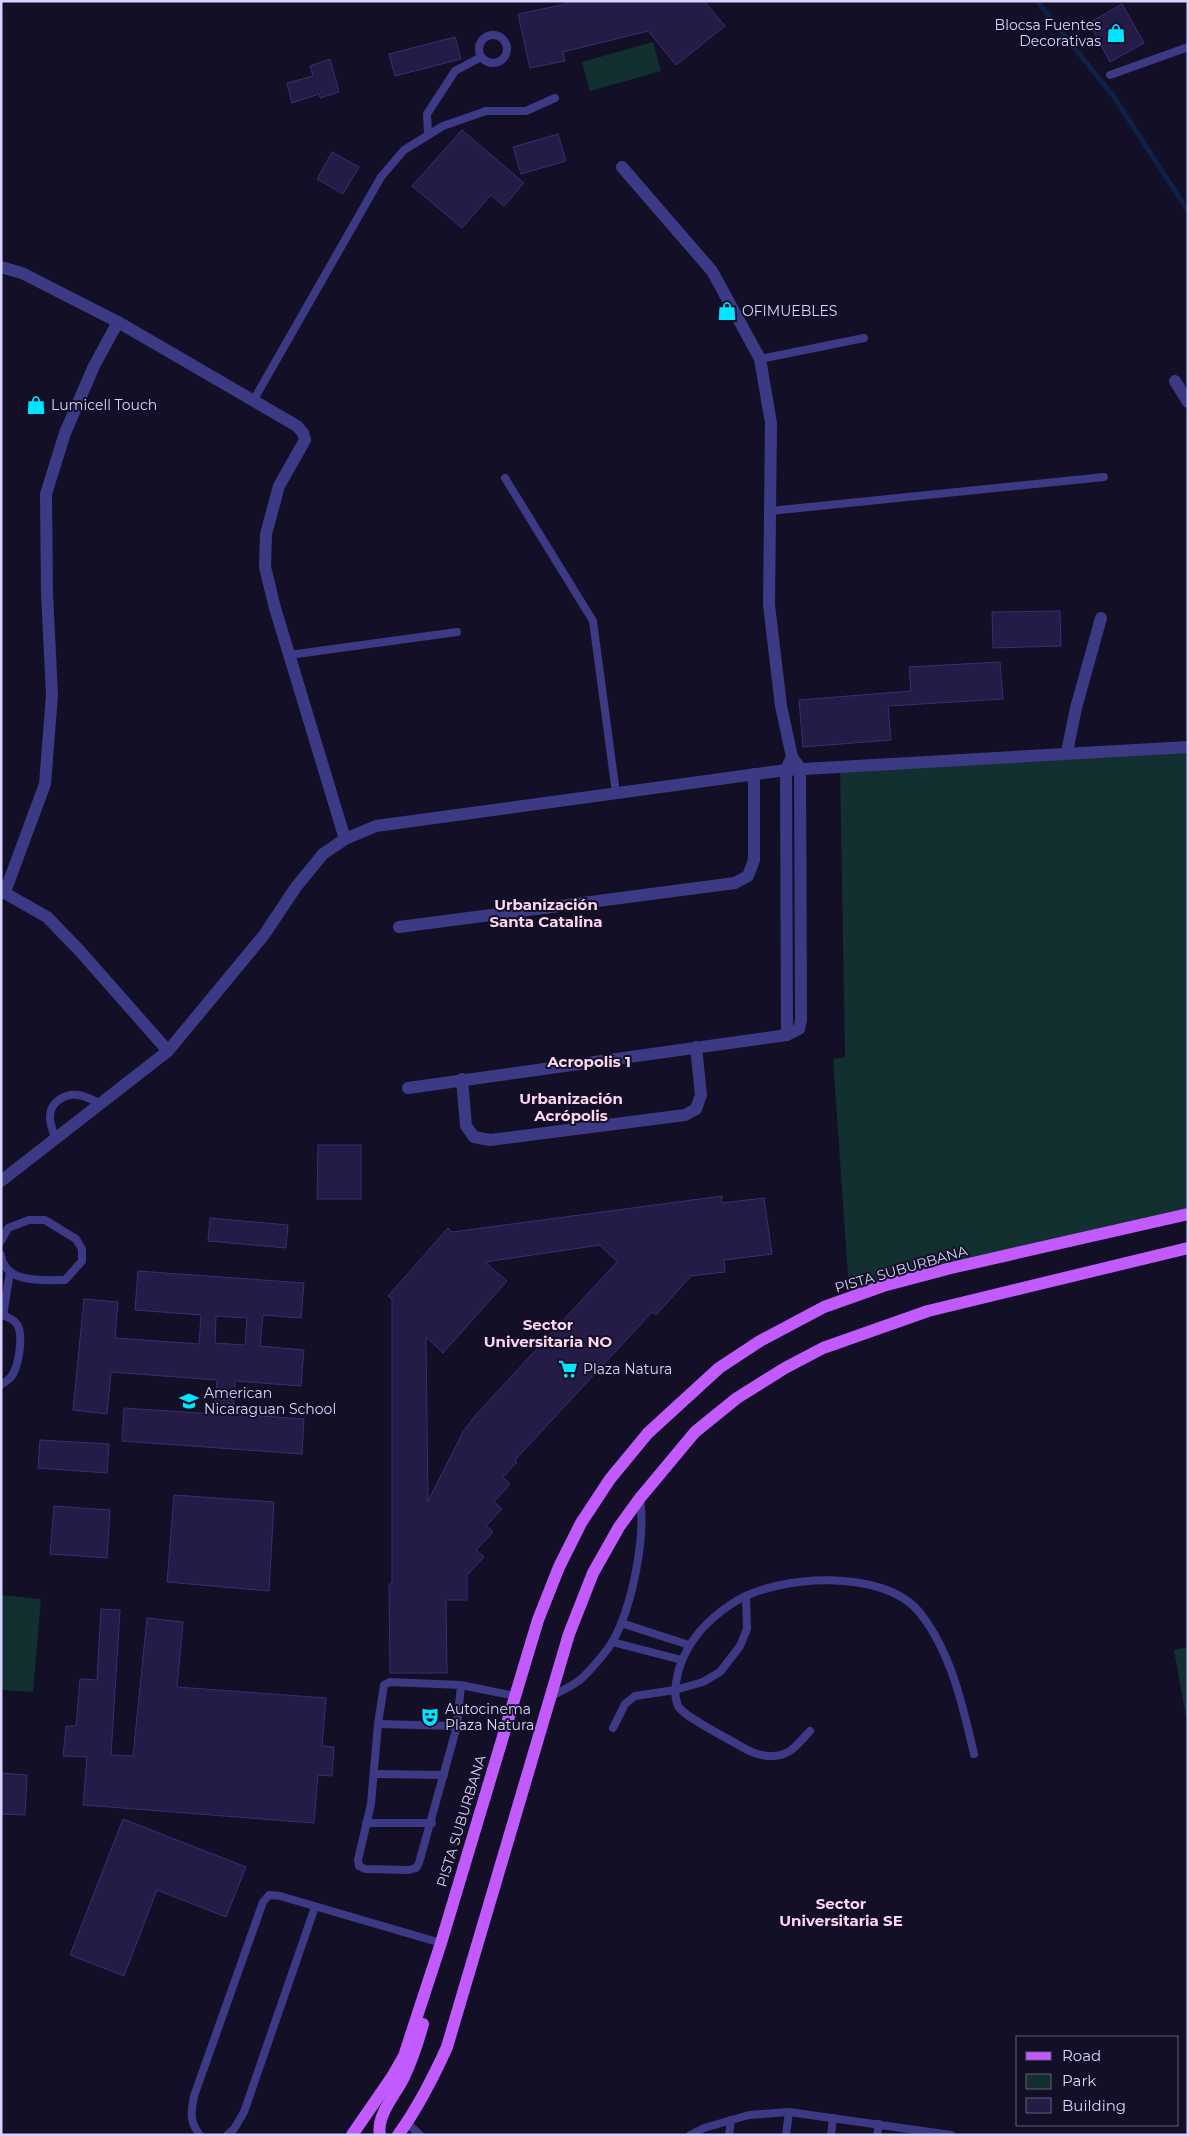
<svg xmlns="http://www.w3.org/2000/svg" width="1189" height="2136" font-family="Montserrat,sans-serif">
<rect width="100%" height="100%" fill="#130f26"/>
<g fill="#12302f">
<path d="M653 42 661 71 590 91 582 62Z"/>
<path d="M1188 747V1214L856 1296 848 1276 833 1059 845 1057 840 765Z"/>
<path d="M1 1595 41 1599 33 1692 1 1690Z"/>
<path d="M1188 1647V1722H1187L1174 1650Z"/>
</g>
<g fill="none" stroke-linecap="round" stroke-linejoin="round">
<path stroke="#0c2248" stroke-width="5" d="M1037 1 1114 97 1188 211"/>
</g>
<g fill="#241b47" stroke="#3b2d73" fill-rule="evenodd">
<path d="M565 1H704L725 26 676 65 648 31 563 52 565 61 530 68 518 14 566 4Z"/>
<path d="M1122 4 1144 43 1110 62 1089 23Z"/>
<path d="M455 37 461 59 395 76 389 54Z"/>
<path d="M330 59 339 92 320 98 319 94 292 103 287 83 313 76 310 66Z"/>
<path d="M462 130 524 183 504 206 491 195 462 228 412 186Z"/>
<path d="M558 134 566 161 521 174 513 147Z"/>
<path d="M332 152 359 167 343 194 317 179Z"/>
<path d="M1060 611 1061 646 993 648 992 612Z"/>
<path d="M1000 662 1003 699 888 706 891 740 803 747 799 700 911 691 909 667Z"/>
<path d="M318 1145H361V1199H317Z"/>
<path d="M722 1196V1203L764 1198 772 1254 724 1260 725 1272 691 1276 656 1315 652 1312 515 1460 517 1462 503 1477 510 1484 494 1502 502 1509 486 1526 493 1532 476 1550 484 1557 467 1575V1600H446L447 1673H390L389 1584H392V1299L388 1296 448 1228 452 1232ZM600 1245 617 1262 474 1417 463 1432 428 1501 426 1337 443 1353 507 1281 485 1262Z"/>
<path d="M210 1218 288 1225 286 1248 208 1241Z"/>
<path d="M138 1271 304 1283 301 1318 263 1315 260 1346 304 1350 301 1386 235 1381 233 1414 304 1419 302 1454 122 1441 124 1408 214 1414 217 1380 111 1372 107 1414 73 1410 84 1299 118 1302 115 1338 199 1344 201 1315 135 1310ZM216 1316 247 1318 245 1345 215 1343Z"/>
<path d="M40 1440 109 1444 107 1473 38 1468Z"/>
<path d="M174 1495 274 1502 269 1591 167 1582Z"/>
<path d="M54 1506 110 1510 107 1558 50 1554Z"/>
<path d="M101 1609 120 1610 111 1755 133 1756 147 1618 183 1622 177 1687 326 1698 322 1746 334 1747 332 1776 318 1775 314 1823 83 1805 87 1757 63 1756 66 1726H76L80 1679 97 1680Z"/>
<path d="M1 1773 27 1775 25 1815 1 1814Z"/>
<path d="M123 1819 246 1867 226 1917 157 1890 124 1976 70 1955Z"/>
</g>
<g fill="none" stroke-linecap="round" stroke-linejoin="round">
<g stroke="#3d3a85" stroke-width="8">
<circle cx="493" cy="49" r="14"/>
<path d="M1110 75 1188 47"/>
<path d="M428 135 427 114 455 71 481 57"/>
<path d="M760 359 864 338"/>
<path d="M253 401 381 177 404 150 443 126 486 111H526L555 98"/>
<path d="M505 478 593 621 616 793"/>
<path d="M770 511 1104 477"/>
<path d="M289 655 457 632"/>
<path d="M55 1139C54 1132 49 1123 50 1116 50 1102 66 1093 78 1095 86 1096 94 1101 100 1103"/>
<path d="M1 1241 8 1228 29 1220H45L76 1239 82 1249V1261L65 1280C43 1280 4 1284 1 1255"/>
<path d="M1 1315C7 1316 15 1320 18 1326 23 1337 19 1367 11 1377 8 1380 4 1383 1 1385"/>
<path d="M3 1315 10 1272"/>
<path d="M621 1623 689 1645"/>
<path d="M612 1642 682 1660"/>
<path d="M461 1685 457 1726 419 1863 416 1868 409 1870 365 1869 359 1866 358 1860 371 1804 378 1724 384 1685 390 1682 461 1685 515 1696"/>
<path d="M551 1696C561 1691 573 1686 581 1679 590 1671 607 1651 613 1641 632 1606 646 1538 640 1499"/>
<path d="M378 1724 457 1726"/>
<path d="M613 1728 625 1704 635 1696 675 1690 703 1682 720 1672 740 1646 747 1629 746 1597"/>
<path d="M810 1731C804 1737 796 1748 788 1752 773 1760 755 1755 742 1747 729 1739 684 1717 678 1706 673 1694 676 1681 679 1669 688 1640 708 1619 733 1603 777 1574 885 1568 920 1613 951 1652 963 1706 974 1754"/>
<path d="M374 1774 444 1775"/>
<path d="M366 1823H432"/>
<path d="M407 2123 420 2135"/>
<path d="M200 2135C189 2121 191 2113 194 2096L263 1902 269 1895 280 1896 441 1943"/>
<path d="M227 2135 234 2129 244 2112 315 1907"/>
<path d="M690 2135 704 2128 749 2115 789 2112 951 2135"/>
<path d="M729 2135 731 2120"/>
<path d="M786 2135 789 2112"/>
<path d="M831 2135 833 2118"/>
<path d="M877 2135 879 2124"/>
</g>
<g stroke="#3d3a85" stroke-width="12">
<path d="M1 267 22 273 118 322 297 426 303 433 305 440 279 486 266 534 265 567 275 608 345 839"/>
<path d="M1175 381 1188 402"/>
<path d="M1067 752 1076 708 1101 618"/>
<path d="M1 891 47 917 79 950 168 1051"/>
<path d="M5 892 45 784 52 695 47 594 46 494 65 433 94 366 118 322"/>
<path d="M399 927 735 883 748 876 754 860V774"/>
<path d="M787 1035 786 770 790 761"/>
<path d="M462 1079 466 1126 474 1137 490 1140 685 1115 696 1109 701 1095 696 1047"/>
<path d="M408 1088 787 1035 799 1029 801 1020 800 768 792 757 781 706 769 605 771 423 760 359 712 271 622 167"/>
</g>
<path stroke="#3d3a85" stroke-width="12" d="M1 1181 168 1051 264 935 296 887 323 854 345 839 376 826 786 770 1188 747"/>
<g stroke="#c25bff" stroke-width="12">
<path d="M352 2135 392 2077 404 2056 441 1943 538 1620 559 1567 581 1523 610 1479 648 1433 719 1368 760 1341 824 1307 883 1286 951 1268 1188 1214"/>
<path d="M380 2135C376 2116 395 2095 403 2079 412 2061 418 2042 423 2024"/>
<path d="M398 2135C418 2108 433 2078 447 2047L569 1634 593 1573 619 1527 640 1498 695 1432 737 1398 785 1368 823 1348 928 1311 1188 1248"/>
</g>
</g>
<defs>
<g id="shop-bare" transform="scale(1.5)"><path d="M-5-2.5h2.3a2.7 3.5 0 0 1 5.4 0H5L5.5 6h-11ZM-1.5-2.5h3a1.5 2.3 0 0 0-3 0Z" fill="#00e5ff" stroke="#130f26" stroke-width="2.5" paint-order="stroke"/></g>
<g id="supermarket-bare" transform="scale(1.5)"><path d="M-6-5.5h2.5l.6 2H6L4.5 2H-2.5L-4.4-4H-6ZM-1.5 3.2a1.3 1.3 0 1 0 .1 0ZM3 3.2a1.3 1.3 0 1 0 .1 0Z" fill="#00e5ff" stroke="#130f26" stroke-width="2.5" paint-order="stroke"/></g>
<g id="school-bare" transform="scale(1.5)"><path d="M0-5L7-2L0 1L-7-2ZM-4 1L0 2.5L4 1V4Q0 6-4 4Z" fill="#00e5ff" stroke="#130f26" stroke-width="2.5" paint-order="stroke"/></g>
<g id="theatre-bare" transform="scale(1.5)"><path d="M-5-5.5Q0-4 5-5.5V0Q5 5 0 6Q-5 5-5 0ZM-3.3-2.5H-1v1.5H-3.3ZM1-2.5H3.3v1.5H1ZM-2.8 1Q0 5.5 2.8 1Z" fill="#00e5ff" stroke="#130f26" stroke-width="2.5" paint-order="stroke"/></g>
</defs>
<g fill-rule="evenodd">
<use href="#shop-bare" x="1116" y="33"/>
<use href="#shop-bare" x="727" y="311"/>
<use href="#shop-bare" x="36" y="405"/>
<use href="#supermarket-bare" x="568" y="1369"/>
<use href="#school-bare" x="189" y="1401"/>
<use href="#theatre-bare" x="430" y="1717"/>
</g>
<g text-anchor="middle" stroke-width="4" stroke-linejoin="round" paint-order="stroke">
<g font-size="14" fill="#d9d4ff" stroke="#130f26" text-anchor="start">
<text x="1101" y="30" text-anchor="end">Blocsa Fuentes<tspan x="1101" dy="16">Decorativas</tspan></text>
<text x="742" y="316">OFIMUEBLES</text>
<text x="51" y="410">Lumicell Touch</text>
<text x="583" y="1374">Plaza Natura</text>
<text x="204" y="1398">American<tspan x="204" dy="16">Nicaraguan School</tspan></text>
<text x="445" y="1714">Autocinema<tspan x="445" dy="16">Plaza Natura</tspan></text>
</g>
<g font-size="14" fill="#d9d4ff" stroke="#130f26">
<text transform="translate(901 1269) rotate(-16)" y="5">PISTA SUBURBANA</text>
<text transform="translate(461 1821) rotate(-73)" y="5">PISTA SUBURBANA</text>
</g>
<g font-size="15" font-weight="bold" fill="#ffd6f0" stroke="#130f26">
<text x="546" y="910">Urbanización<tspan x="546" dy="17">Santa Catalina</tspan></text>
<text x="589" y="1067">Acropolis 1</text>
<text x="571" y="1104">Urbanización<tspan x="571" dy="17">Acrópolis</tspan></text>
<text x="548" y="1330">Sector<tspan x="548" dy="17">Universitaria NO</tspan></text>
<text x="841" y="1909">Sector<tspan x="841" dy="17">Universitaria SE</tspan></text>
</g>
</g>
<rect width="1189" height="2136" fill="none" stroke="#d9d4ff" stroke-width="5"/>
<rect x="1016" y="2036" width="162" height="90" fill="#130f26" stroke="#625e7d"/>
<rect x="1026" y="2052" width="25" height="8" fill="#c25bff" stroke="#625e7d"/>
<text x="1062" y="2061" font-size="15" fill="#d9d4ff">Road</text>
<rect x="1026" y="2074" width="25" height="15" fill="#12302f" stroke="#625e7d"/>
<text x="1062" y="2086" font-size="15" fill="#d9d4ff">Park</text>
<rect x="1026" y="2098" width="25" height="15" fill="#241b47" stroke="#625e7d"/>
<text x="1062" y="2111" font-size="15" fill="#d9d4ff">Building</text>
</svg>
